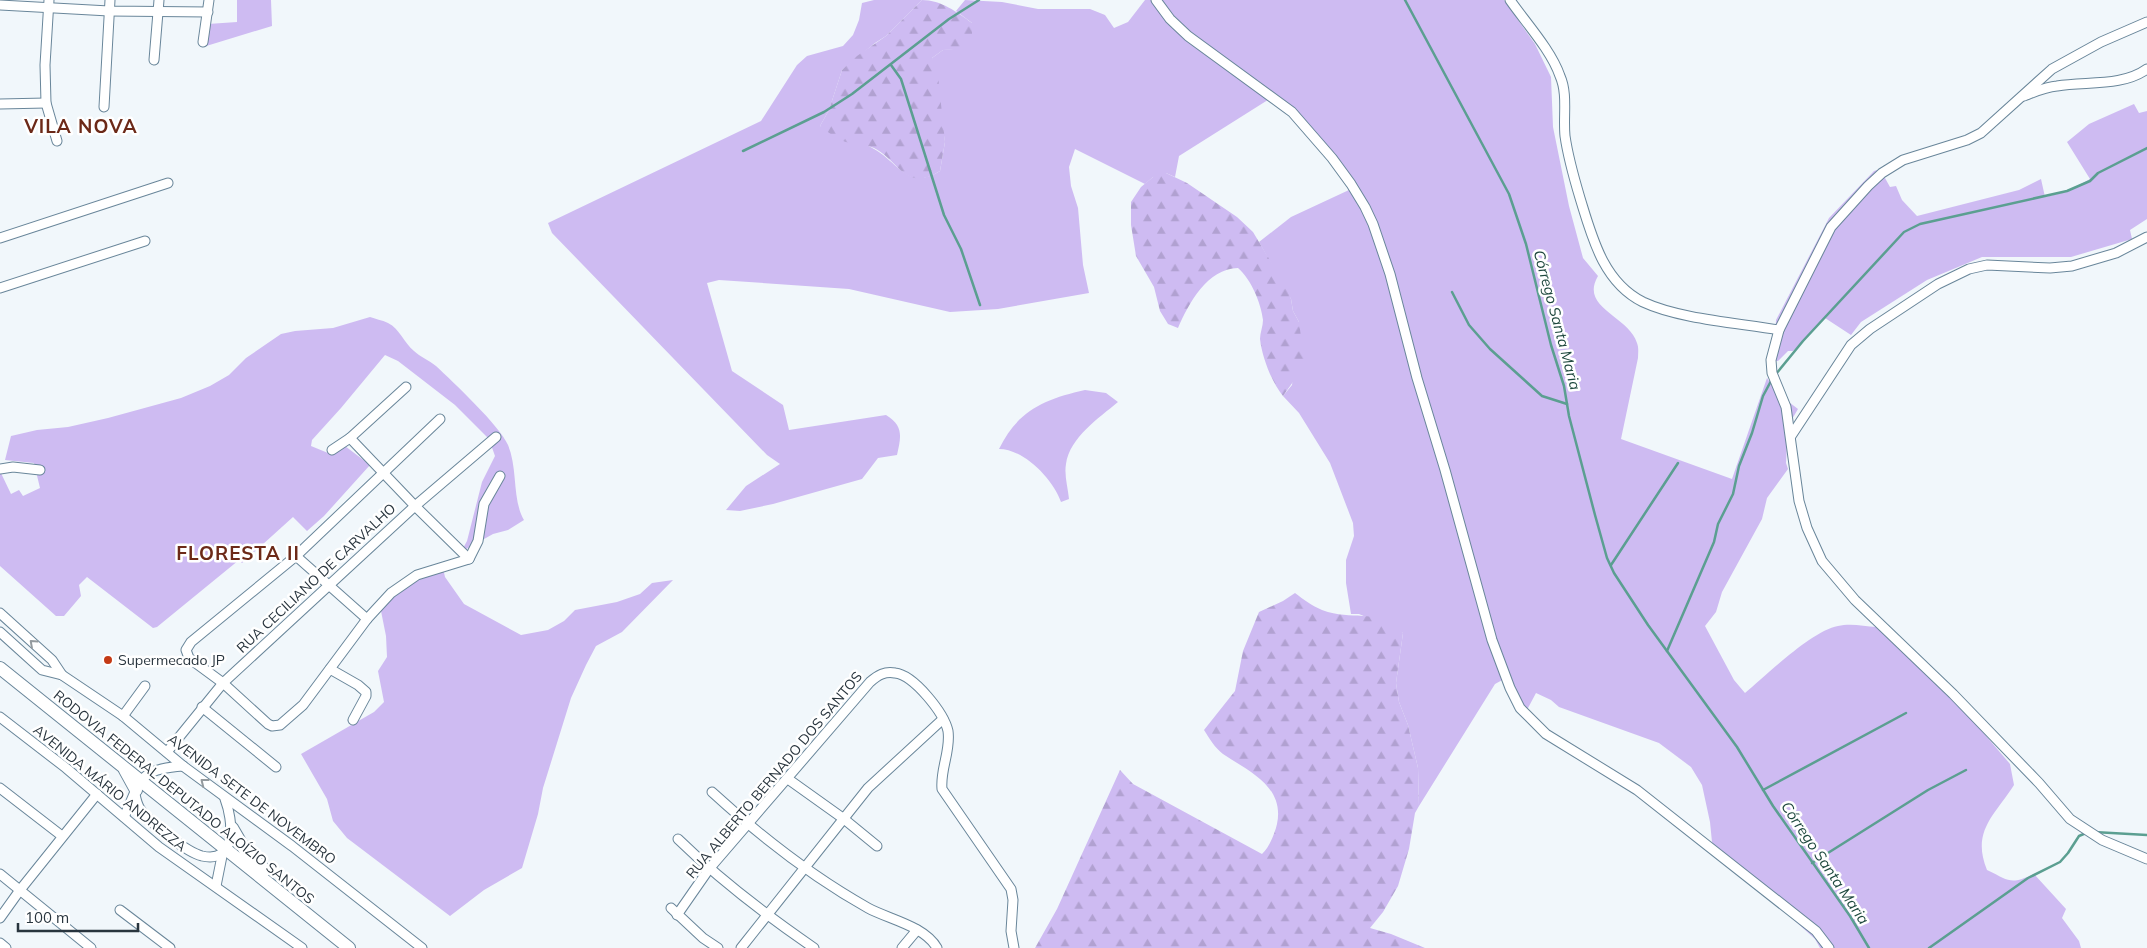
<svg xmlns="http://www.w3.org/2000/svg" width="2147" height="948" font-family="Mulish,sans-serif">
<defs>
<pattern id="forest-firs" width="22" height="20" patternUnits="userSpaceOnUse" patternTransform="scale(1.25)"><rect width="22" height="20" fill="#cebbf2"/><path d="M5 1l3.5 6h-7zM16 11l3.5 6h-7z" fill="#b1a1d1"/></pattern>
</defs>
<rect width="100%" height="100%" fill="#f1f7fb"/>
<g fill="#cebbf2">
<path d="M237 0H271L272 26 203 47 208 24 237 22Z"/>
<path d="M874 0H922L886 36 875 43 842 70 829 110 820 126C838 133 858 139 874 149 899 163 908 191 940 171L945 142 932 58 943 50 964 48 972 23 956 11 965 0 1002 2 1038 9H1090L1105 15 1114 28 1128 22 1145 0H1504L1535 44 1551 77 1553 127 1569 206 1583 258 1598 276C1579 308 1629 316 1637 343 1639 348 1638 353 1638 358L1621 439 1732 479 1767 378 1777 393 1798 409 1788 426 1786 463 1788 469 1767 498 1762 519 1722 592 1716 612 1705 626 1734 680 1745 693C1767 675 1811 631 1838 626 1850 623 1864 626 1876 627L1969 716 2010 764 2014 785C1995 815 1971 831 1987 870 2010 881 2010 885 2034 874L2066 909 2062 918 2079 941 2081 948H1820L1815 939 1718 851 1712 842 1710 822 1702 785 1691 767 1659 743 1559 707 1551 700 1536 693 1528 708 1523 709 1506 678 1495 684 1419 806 1418 768 1408 725 1399 702 1396 683 1403 633 1359 614H1351L1346 583V560L1354 536 1353 523 1330 463 1299 413 1283 396 1292 385 1299 322 1293 311 1291 299 1259 242 1291 217 1349 190C1328 154 1301 126 1271 98L1179 156 1175 177 1166 173 1153 177 1145 184 1075 149 1069 167 1071 186 1078 208 1083 265 1089 293 998 309 950 312 849 289 719 280 707 283 732 371 783 405 789 430 886 415C904 426 901 437 897 455L878 458 862 479 773 504 740 511 726 510 746 486 780 464 767 455 552 233 548 223 761 121 797 65 807 56 843 46 853 35 859 20 862 3Z"/>
<path d="M2134 104 2139 113 2147 111V219L2130 230 2132 239 2071 257H1982L1927 280 1861 322 1851 335 1825 318 1793 351H1788L1778 361H1771C1768 346 1776 335 1776 320L1829 218 1874 171 1880 169 1890 187 1896 186 1902 200 1917 216 2019 190 2041 179 2045 197 2066 192 2090 179 2067 142 2089 124Z"/>
<path d="M370 317C375 319 382 320 388 323 400 329 404 343 414 351 420 357 429 360 436 366 453 382 500 426 508 445 518 469 512 500 524 520L508 530 493 534 461 552 467 541 482 482 495 456 489 439 455 405 398 361 385 355 341 408 312 440 311 446 328 453 345 446 370 465 324 516 307 531 293 517 242 563 239 560 157 627 153 628 87 577 79 585 81 596 64 616H56L0 566V471L11 494 19 490 23 496 40 488 34 463 5 460 11 436 37 430 68 427 108 418 181 398 210 386 229 375 246 358 281 334 295 331 333 328Z"/>
<path d="M1085 390 1106 393 1118 402C1099 418 1070 437 1066 464 1064 475 1068 488 1069 499L1061 502C1053 479 1024 449 999 449 1018 410 1045 399 1085 390Z"/>
<path d="M442 564 445 577 464 604 521 635 548 630 564 621 575 610 617 602 640 594 652 583 673 580 622 632 596 646 586 665 571 698 543 788 538 814 522 868 484 890 450 916 347 838 333 821 327 799 301 754 374 712 384 702 378 671 387 657 386 636 381 611 385 597Z"/>
</g>
<g fill="url(#forest-firs)">
<path d="M922 0C941 0 957 12 972 23V42L965 49 943 50 932 58 937 66 945 142 940 171C905 193 900 161 874 148 865 144 853 145 843 141 835 138 827 131 820 126L829 110 842 70 857 56 886 36Z"/>
<path d="M1155 171 1166 173 1187 183 1237 217 1253 232 1286 287 1291 299 1293 311 1299 322 1304 359 1295 379 1283 396C1272 383 1262 357 1260 339 1260 333 1263 326 1263 320 1261 303 1251 279 1238 268 1207 269 1189 303 1178 328L1168 324 1160 311 1154 287 1136 256 1131 225V202L1141 187 1153 177Z"/>
<path d="M1295 593C1303 599 1312 606 1322 610 1354 622 1371 606 1403 633L1396 683 1399 702 1408 725 1418 768 1419 806 1415 813 1409 849 1398 886 1383 912 1370 928 1391 934 1425 948H1035L1057 909 1120 770 1133 784 1262 854C1269 848 1275 833 1277 824 1285 786 1248 771 1223 754 1215 748 1209 738 1204 730L1235 691 1243 651 1259 612 1283 601Z"/>
</g>
<g fill="none" stroke-linecap="round" stroke-linejoin="round">
<g stroke="#5b9f91" stroke-width="2.5">
<path d="M1405 0 1509 194 1526 244 1551 345 1564 386 1569 416 1595 515 1607 558 1614 573 1648 625 1737 747 1773 806 1850 916 1869 948"/>
<path d="M891 65 901 79 944 215 961 249 980 305"/>
<path d="M743 151 824 112 852 94 949 19 979 0"/>
<path d="M1452 292 1469 325 1490 349 1542 396 1567 404"/>
<path d="M1776 374 1803 341 1904 232 1920 224 2067 191 2090 181 2098 173 2147 148"/>
<path d="M1611 565 1678 463"/>
<path d="M1667 651 1714 542 1718 524 1733 494 1739 466 1752 433 1763 396 1771 381"/>
<path d="M1763 790 1906 713"/>
<path d="M2094 832 2147 835"/>
<path d="M1812 863 1928 790 1966 770"/>
<path d="M1929 948 2028 878 2060 862 2068 853 2079 836 2086 833"/>
</g>
<g stroke="#69869a" stroke-width="11">
<g id="minor">
<path d="M49 0 45 65 46 103 57 141"/>
<path d="M1156 0 1170 19 1188 36 1292 112 1332 158 1351 184 1365 207 1373 224 1390 274 1417 378 1445 470 1492 640 1510 688 1520 708 1546 734 1637 790 1816 931 1829 948"/>
<path d="M1510 0C1526 23 1551 50 1560 76 1568 94 1563 116 1565 136 1568 157 1574 178 1580 198 1592 237 1603 282 1643 302 1679 319 1739 323 1779 330"/>
<path d="M0 5 109 11 208 12"/>
<path d="M2147 22 2101 42 2052 69 1981 133 1967 140 1903 160 1882 173 1868 186 1831 227 1779 330 1771 360 1772 373 1786 407 1799 501 1807 528 1822 561 1855 600 1953 694 2039 783 2070 819 2102 840 2147 859"/>
<path d="M203 42 209 0"/>
<path d="M154 60 159 0"/>
<path d="M2024 96C2034 92 2045 87 2057 86 2086 81 2122 87 2147 69"/>
<path d="M0 104 46 103"/>
<path d="M104 107 110 0"/>
<path d="M0 238 168 183"/>
<path d="M0 288 145 241"/>
<path d="M440 419 296 556 191 642 186 650 189 658 223 683 268 724 272 726 280 725 303 705 367 619 391 593 417 575 469 559 478 541 484 504 500 476"/>
<path d="M1791 436 1851 345 1870 329 1938 284 1969 269 1987 265 2050 268 2072 266 2116 253 2147 237"/>
<path d="M350 438 415 506 469 559"/>
<path d="M332 450 350 438 406 387"/>
<path d="M0 469 13 467 40 470"/>
<path d="M296 556 367 619"/>
<path d="M0 613 52 660 62 675"/>
<path d="M0 632 42 670 62 675 123 716 183 766 292 846 422 948"/>
<path d="M330 669 358 685 366 692V696L353 720"/>
<path d="M202 707 276 767"/>
<path d="M123 716 145 686"/>
<path d="M0 717 66 768 159 847 302 948"/>
<path d="M167 752 223 683 415 506 496 437"/>
<path d="M788 779 844 819 877 846"/>
<path d="M0 788 62 836"/>
<path d="M712 792C760 836 811 876 868 908 888 919 925 926 937 948"/>
<path d="M135 794C136 800 137 804 140 809 149 822 186 852 202 856 238 864 233 820 225 799"/>
<path d="M124 817C141 781 137 769 183 766"/>
<path d="M678 839C720 880 766 915 814 948"/>
<path d="M0 874 91 948"/>
<path d="M216 886 223 851"/>
<path d="M671 908 703 938 718 948"/>
<path d="M120 910 170 948"/>
<path d="M677 915 709 869 870 682C878 675 885 671 895 673 914 675 944 713 948 731 951 751 940 769 942 789L1011 889 1013 900 1011 931 1014 948"/>
<path d="M0 918 20 890 97 794"/>
<path d="M0 943 6 948"/>
<path d="M741 948 868 788 943 719"/>
<path d="M902 948 917 930"/>
</g>
</g>
<g stroke="#69869a" stroke-width="14">
<g id="highway">
<path d="M0 668 349 948"/>
<path d="M125 770 136 790"/>
<path d="M232 828 246 852 265 870"/>
</g>
</g>
<use href="#minor" stroke="#fff" stroke-width="9"/>
<use href="#highway" stroke="#fff" stroke-width="12"/>
</g>
<defs><path id="oneway-chevron" d="M-2-3.5L2.5 0L-2 3.5" fill="none" stroke-width="1.6" stroke-linecap="round" stroke-linejoin="round" transform="scale(1.25)"/></defs>
<g stroke="#949a9e">
<use href="#oneway-chevron" transform="translate(33 643) rotate(-138)"/>
<use href="#oneway-chevron" transform="translate(204 782) rotate(-142)"/>
</g>
<circle fill="#c43a15" stroke="#fff" stroke-width="2" cx="108" cy="660" r="5"/>
<g text-anchor="middle" stroke-width="5" stroke-linejoin="round" paint-order="stroke">
<g font-size="14" fill="#29353e" stroke="#fff">
<text transform="translate(316 578) rotate(-43)" y="5">RUA CECILIANO DE CARVALHO</text>
<text transform="translate(774 775) rotate(-50)" y="5">RUA ALBERTO BERNADO DOS SANTOS</text>
<text transform="translate(110 788) rotate(39)" y="5">AVENIDA MÁRIO ANDREZZA</text>
<text transform="translate(184 797) rotate(39)" y="5">RODOVIA FEDERAL DEPUTADO ALOÍZIO SANTOS</text>
<text transform="translate(252 799) rotate(37)" y="5">AVENIDA SETE DE NOVEMBRO</text>
</g>
<g font-size="14" fill="#29353e" stroke="#fff" text-anchor="start">
<text x="118" y="665">Supermecado JP</text>
</g>
<g font-size="15" font-style="italic" fill="#1e483e" stroke="#fff">
<text transform="translate(1557 320) rotate(75)" y="5">Córrego Santa Maria</text>
<text transform="translate(1825 863) rotate(56)" y="5">Córrego Santa Maria</text>
</g>
<g font-size="19" font-weight="bold" letter-spacing="1" fill="#6c2918" stroke="#fff">
<text x="81" y="133">VILA NOVA</text>
<text x="238" y="560">FLORESTA II</text>
</g>
</g>
<path d="M18 923v8h120v-8" fill="none" stroke="#29353e" stroke-width="2.5"/>
<text x="25" y="923" font-size="15" fill="#29353e" stroke="#ffffff" stroke-width="4" paint-order="stroke">100 m</text>
</svg>
